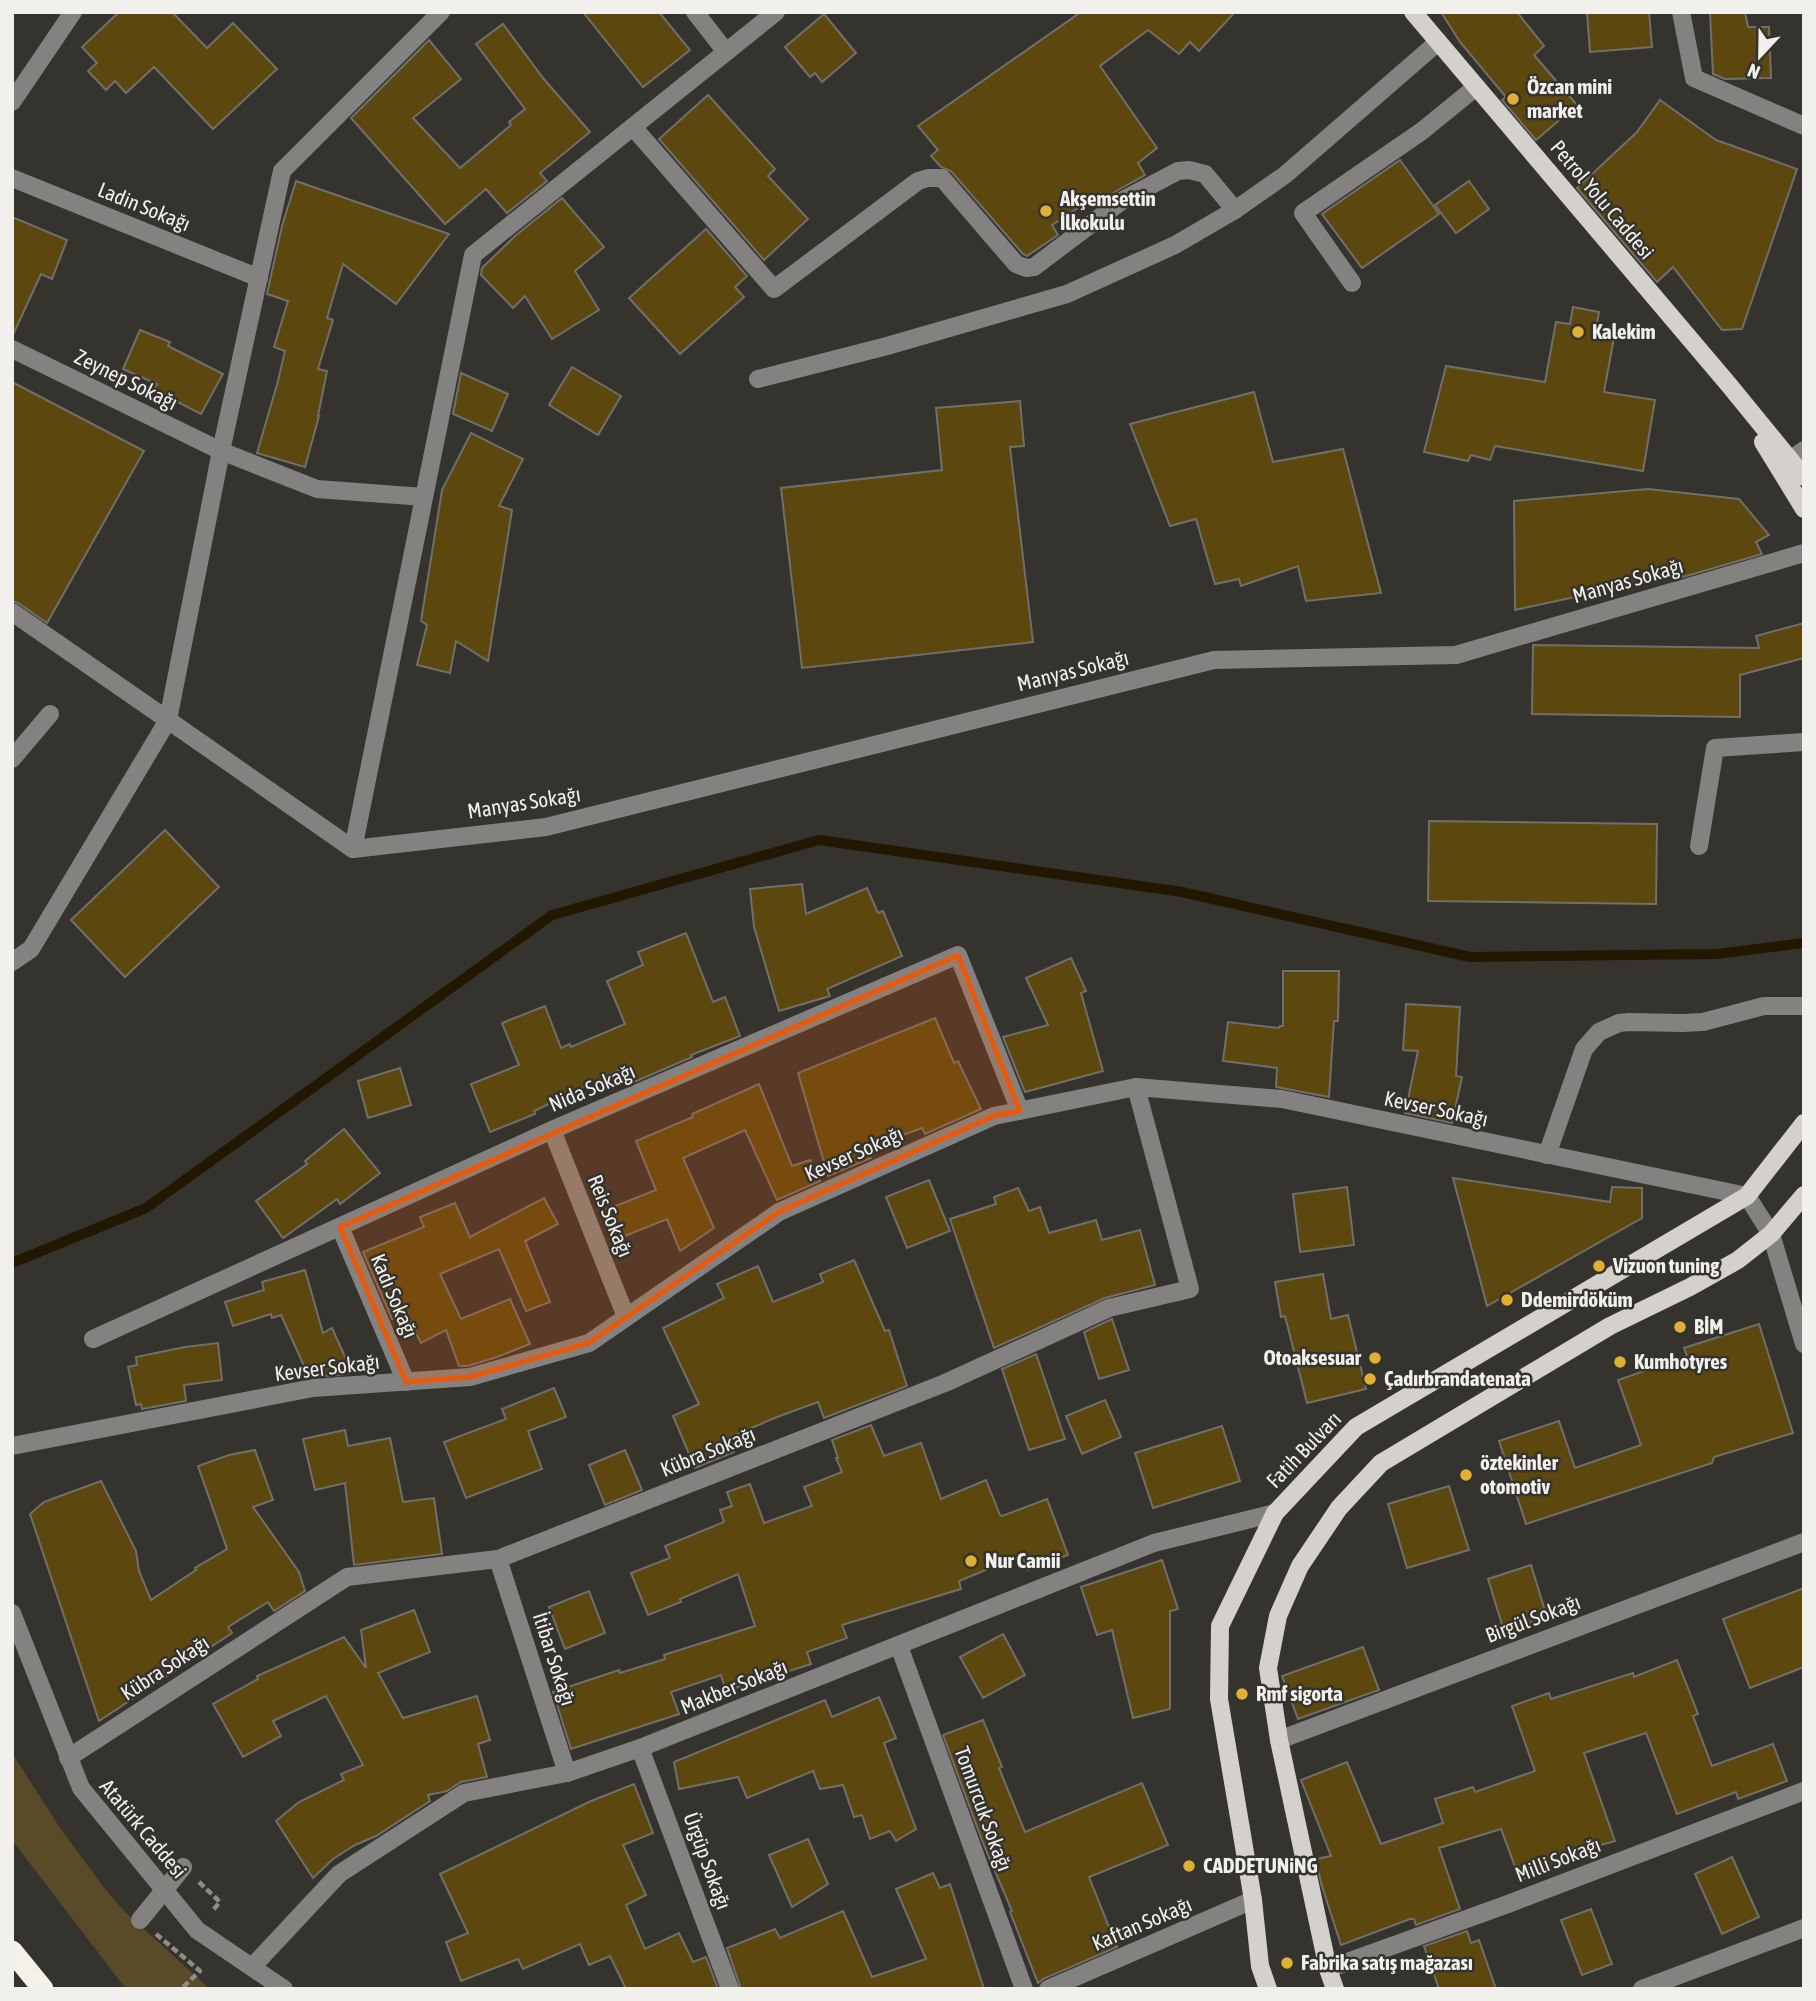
<svg xmlns="http://www.w3.org/2000/svg" width="1816" height="2001" font-family="'Asap Condensed',sans-serif">
<rect width="100%" height="100%" fill="#35332e"/>
<path fill="#5a4b28" d="M12 1753 60 1828 105 1889 125 1912 210 1989H126L12 1840Z"/>
<g fill="none" stroke-linecap="round" stroke-linejoin="round">
<path stroke="#221700" stroke-width="10" d="M12 1263 146 1208 552 915 819 840 1182 892 1470 957 1717 954 1804 943"/>
</g>
<g fill="#5c470e" stroke="#716f69" stroke-width="2">
<path d="M119 12H172L207 48 233 23 277 69 213 129 154 67 126 93 115 81 106 90 88 71 97 63 82 47Z"/>
<path d="M583 12H659L690 50 643 87Z"/>
<path d="M1081 12H1235L1199 51 1190 42 1179 54 1148 30 1100 66 1157 148 1138 163 1145 175 1118 190 1105 199 1101 193 1052 225 1058 235 1027 256 1023 254 951 171 941 167 931 156 938 150 918 126Z"/>
<path d="M1441 12H1517L1544 46 1534 55 1577 105 1536 140 1502 100 1506 97 1460 42Z"/>
<path d="M1587 12H1649L1652 47 1590 52Z"/>
<path d="M1710 12H1745L1748 27H1769L1771 78 1725 79 1713 74Z"/>
<path d="M824 14 856 53 822 82 815 73 810 77 785 47Z"/>
<path d="M503 24 543 78 590 132 540 173 547 181 507 213 486 189 445 224 351 118 429 40 461 79 413 118 460 168 511 125 509 122 525 109 476 44Z"/>
<path d="M708 95 775 169 768 176 808 219 764 260 659 139Z"/>
<path d="M1660 100 1716 140 1797 169 1742 329 1722 330 1673 267 1657 282 1577 188 1637 132Z"/>
<path d="M1400 160 1439 214 1362 268 1322 214Z"/>
<path d="M296 181 449 234 396 304 343 264 327 318 333 320 318 369 327 371 318 416H319L305 467 257 453 278 381 285 351 274 347 288 301 267 294 282 226Z"/>
<path d="M1469 181 1489 209 1456 233 1435 205Z"/>
<path d="M562 198 604 247 575 271 599 310 552 339 525 296 513 308 481 275 482 268 515 236Z"/>
<path d="M12 217 67 240 52 279 41 274 12 337Z"/>
<path d="M706 229 747 276 735 287 744 297 680 354 629 298Z"/>
<path d="M1573 307 1599 312 1596 329 1615 332 1604 392 1655 400 1643 471 1495 446 1490 460 1471 455 1468 461 1424 452 1446 366 1545 382 1556 322 1570 324Z"/>
<path d="M140 330 170 342 168 346 223 374 201 414 154 390 157 384 123 369Z"/>
<path d="M572 367 621 396 598 435 549 405Z"/>
<path d="M461 373 508 394 492 431 453 414Z"/>
<path d="M12 382 144 451 47 623 18 603 12 601Z"/>
<path d="M1254 392 1273 462 1343 449 1381 593 1306 601 1298 566 1241 586 1239 579 1215 584 1196 519 1170 526 1130 424Z"/>
<path d="M1020 401 1024 446 1010 447 1033 642 802 668 781 488 942 470 936 408Z"/>
<path d="M471 433 523 459 499 506 512 510 488 661 456 641 450 673 417 665 427 625 421 621 442 490Z"/>
<path d="M1648 489 1739 499 1769 535 1756 542 1762 554 1683 577 1682 574 1515 610 1514 501Z"/>
<path d="M1804 623V658L1740 675V717L1532 714 1533 645 1759 648 1756 636Z"/>
<path d="M1429 821 1657 824 1656 904 1428 901Z"/>
<path d="M165 830 219 887 125 977 71 920Z"/>
<path d="M802 884 806 914 867 888 878 913 883 911 902 956 827 989 830 996 779 1011 754 927 750 889Z"/>
<path d="M686 933 713 1002 725 997 740 1036 691 1055 692 1057 632 1083 625 1067 534 1111 535 1114 490 1132 471 1084 519 1065 502 1023 545 1006 561 1048 570 1044 571 1047 625 1024 607 981 643 965 638 952Z"/>
<path d="M1071 958 1086 991 1081 993 1103 1071 1025 1092 1003 1037 1048 1025 1026 978Z"/>
<path d="M1283 971H1339L1338 1021H1334L1329 1097 1276 1087 1277 1068 1223 1061 1228 1022 1279 1028 1280 1026H1283Z"/>
<path d="M1406 1004 1460 1007 1456 1076 1462 1077 1452 1123 1405 1113 1418 1051 1403 1050Z"/>
<path d="M935 1018 954 1063 958 1061 981 1109 925 1134 922 1128 867 1148 871 1158 828 1176 798 1073Z"/>
<path d="M400 1068 411 1105 368 1118 358 1081Z"/>
<path d="M759 1084 792 1166 810 1160 820 1181 777 1200 745 1130 683 1158 714 1228 680 1251 667 1219 615 1240 603 1211 656 1190 636 1141 693 1117 692 1114Z"/>
<path d="M344 1129 380 1173 340 1204 337 1199 283 1238 256 1201 307 1164 305 1161Z"/>
<path d="M1453 1178 1610 1202 1612 1187 1642 1188V1218L1487 1306Z"/>
<path d="M929 1180 950 1231 907 1248 886 1197Z"/>
<path d="M1347 1187 1354 1245 1300 1252 1293 1194Z"/>
<path d="M1018 1188 1029 1211 1040 1207 1049 1233 1096 1220 1102 1240 1140 1230 1155 1285 1105 1298 994 1348 950 1219 996 1204 994 1197Z"/>
<path d="M544 1198 558 1224 525 1241 550 1302 526 1311 499 1249 440 1274 461 1319 510 1299 530 1344 497 1357 468 1366H459L446 1330 421 1343 406 1314 392 1319 363 1252 424 1227 420 1217 455 1203 470 1237Z"/>
<path d="M854 1260 885 1331 889 1330 907 1386 824 1418 818 1402 777 1417 728 1438 734 1452 695 1468 673 1416 699 1404 663 1328 724 1298 717 1284 758 1266 773 1302 823 1282 820 1274Z"/>
<path d="M305 1270 323 1333 332 1328 351 1370 342 1375 309 1377 281 1315 272 1318 271 1314 233 1326 225 1302 264 1290 262 1282Z"/>
<path d="M1323 1274 1331 1319 1348 1315 1366 1389 1307 1403 1285 1316 1281 1317 1275 1282Z"/>
<path d="M1112 1319 1129 1370 1099 1379 1084 1332Z"/>
<path d="M1759 1324 1793 1433 1714 1457 1712 1463 1526 1524 1499 1441 1559 1421 1575 1468 1641 1445 1618 1380 1687 1356 1684 1348Z"/>
<path d="M218 1343 222 1380 184 1385 186 1401 142 1409 141 1404 136 1405 128 1367 137 1365 136 1357 185 1347Z"/>
<path d="M1036 1354 1065 1439 1029 1450 1002 1369Z"/>
<path d="M554 1388 566 1417 528 1431 542 1469 466 1498 444 1442 506 1419 502 1409Z"/>
<path d="M1105 1400 1121 1437 1082 1454 1066 1416Z"/>
<path d="M871 1425 884 1456 921 1443 941 1499 986 1480 1000 1515 1002 1516 1047 1499 1068 1555 1028 1570 1022 1555 959 1581 961 1589 842 1625 847 1638 807 1652 811 1664 726 1691 721 1675 671 1692 679 1714 571 1749 553 1692 619 1670 620 1673 665 1659 664 1655 755 1626 738 1574 680 1599 681 1602 648 1615 631 1573 670 1558 665 1546 724 1522 720 1510 732 1506 727 1492 750 1484 764 1523 812 1506 804 1487 842 1472 836 1458H838L832 1440Z"/>
<path d="M1222 1426 1240 1481 1153 1508 1135 1453Z"/>
<path d="M345 1430 348 1446 390 1438 403 1502 434 1498 442 1554 354 1565 345 1483 315 1490 303 1439Z"/>
<path d="M255 1450 273 1500 253 1507 299 1572 305 1591 274 1611 268 1602 228 1627 232 1633 99 1721 30 1514 44 1502 101 1481 136 1551 139 1571 151 1600 196 1570 195 1568 227 1549 198 1466 229 1455Z"/>
<path d="M625 1450 642 1490 605 1505 589 1465Z"/>
<path d="M1449 1486 1469 1550 1407 1568 1388 1504Z"/>
<path d="M1162 1560 1178 1609 1170 1611V1709L1133 1718 1112 1630 1097 1635 1081 1587Z"/>
<path d="M1531 1565 1547 1617 1504 1631 1488 1579Z"/>
<path d="M1804 1588V1667L1750 1688 1723 1619Z"/>
<path d="M589 1591 605 1633 565 1649 549 1607Z"/>
<path d="M414 1610 430 1652 378 1673 403 1718 477 1696 490 1740 478 1744 487 1777 461 1782 447 1791 428 1795 430 1801 376 1836 355 1845 333 1859 313 1878 276 1821 299 1802 344 1780 341 1774 363 1765 326 1696 273 1721 281 1736 243 1757 213 1704 258 1679 257 1676 344 1637 366 1668 361 1630Z"/>
<path d="M1003 1634 1025 1675 983 1698 960 1657Z"/>
<path d="M1363 1647 1379 1690 1298 1719 1282 1676Z"/>
<path d="M1677 1660 1698 1714 1693 1716 1712 1766 1773 1744 1787 1781 1738 1799 1736 1792 1677 1814 1646 1733 1584 1753 1615 1841 1572 1853 1575 1860 1520 1880 1501 1829 1439 1848 1460 1909 1416 1925 1414 1919H1410L1341 1945 1321 1883 1316 1859 1331 1856 1301 1780 1347 1762 1381 1844 1443 1823 1435 1799 1473 1787 1475 1792 1535 1771 1512 1706 1549 1693 1551 1699 1633 1673 1634 1677Z"/>
<path d="M879 1697 896 1738 884 1743 916 1829 896 1841 890 1831 870 1839 862 1815 854 1817 843 1785 820 1789 813 1771 747 1798 738 1777 679 1789 674 1762 825 1700 832 1717Z"/>
<path d="M983 1720 1002 1767 999 1768 1025 1832 1142 1783 1168 1845 1089 1877 1117 1947 1043 1979 1038 1983 1010 1912 1012 1911 983 1843 943 1735Z"/>
<path d="M634 1784 653 1833 623 1845 646 1895 626 1905 645 1949 679 1933 693 1962 706 1957 718 1989H626L610 1956 589 1965 580 1944 523 1969 518 1959 461 1981 446 1942 468 1933 440 1874 591 1801Z"/>
<path d="M808 1839 828 1884 792 1907 769 1855Z"/>
<path d="M1732 1857 1759 1917 1722 1934 1695 1874Z"/>
<path d="M933 1873 940 1888 950 1884 984 1989H741L727 1948 775 1929 780 1938 843 1911 872 1977 926 1959 896 1889Z"/>
<path d="M1591 1909 1612 1964 1582 1975 1561 1920Z"/>
<path d="M1467 1931 1471 1943 1479 1940 1496 1989H1439L1424 1946Z"/>
</g>
<g fill="none" stroke-linecap="round" stroke-linejoin="round">
<g stroke="#8e8c88" stroke-width="4.5" stroke-dasharray="7 3.5" stroke-linecap="butt">
<path d="M199 1882 220 1902 213 1910"/>
<path d="M156 1934 200 1971 181 1989"/>
</g>
<g stroke="#848280" stroke-width="18">
<path d="M695 12 726 52"/>
<path d="M1681 12 1694 78 1804 126"/>
<path d="M12 102 73 12"/>
<path d="M633 127 774 289 918 181 928 178H942L1016 264 1026 268 1034 267 1123 200 1178 171 1189 170 1205 174 1235 210"/>
<path d="M12 178 259 278"/>
<path d="M1352 283 1303 213 1422 131 1476 87"/>
<path d="M12 349 221 451 317 489 424 497"/>
<path d="M758 379 887 346 1067 294 1175 245 1235 210 1285 175 1438 42"/>
<path d="M1790 460 1804 450"/>
<path d="M12 612 168 720 221 451 282 171 441 12"/>
<path d="M12 759 50 714"/>
<path d="M1699 846 1715 748 1804 742"/>
<path d="M353 849 546 827 1214 660 1456 655 1804 553"/>
<path d="M12 962 31 949 168 720 353 849 473 255 776 12"/>
<path d="M552 1130 626 1317"/>
<path d="M1547 1155 1584 1049 1599 1032 1619 1023 1629 1022 1682 1023 1703 1022 1764 1006H1804"/>
<path d="M340 1227 406 1382"/>
<path d="M93 1339 552 1130 958 955 1020 1111"/>
<path d="M12 1446 313 1388 470 1377 589 1343 779 1212 994 1116 1136 1087 1282 1099 1747 1196 1771 1234 1804 1344"/>
<path d="M498 1559 567 1773"/>
<path d="M12 1613 81 1788 197 1930 284 1989"/>
<path d="M899 1646 1024 1989"/>
<path d="M1279 1740 1804 1542"/>
<path d="M640 1748 730 1989"/>
<path d="M68 1758 347 1577 498 1559 945 1383 1109 1308 1190 1289 1136 1087"/>
<path d="M140 1920 183 1867"/>
<path d="M252 1967 339 1874 464 1793 567 1773 640 1748 1154 1543 1275 1513"/>
<path d="M1328 1969 1508 1904 1804 1791"/>
<path d="M1048 1989 1253 1900"/>
<path d="M1642 1989 1804 1928"/>
</g>
<g stroke="#d4d1cc" stroke-width="18">
<path d="M1413 12 1729 385 1804 477"/>
<path d="M1763 442 1804 509"/>
<path d="M1268 1989 1260 1966 1253 1900 1219 1699 1220 1626 1275 1513 1356 1427 1747 1196 1804 1123"/>
<path d="M1335 1989 1328 1969 1279 1740 1268 1668 1278 1616 1300 1566 1339 1508 1381 1463 1610 1326 1690 1287 1738 1260 1771 1234 1804 1195"/>
</g>
<path stroke="#f4f1ea" stroke-width="21" d="M12 1951 43 1989"/>
</g>
<path fill="#e8590c" fill-opacity="0.2" stroke="#e8590c" stroke-width="5" stroke-linejoin="round" d="M958 955 1020 1111 994 1116 779 1212 589 1343 470 1377 406 1382 340 1227Z"/>
<g fill="#dfb034" stroke="#35332e" stroke-width="2.5">
<circle cx="1513" cy="99" r="7"/>
<circle cx="1046" cy="211" r="7"/>
<circle cx="1578" cy="332" r="7"/>
<circle cx="1599" cy="1266" r="7"/>
<circle cx="1507" cy="1300" r="7"/>
<circle cx="1680" cy="1327" r="7"/>
<circle cx="1375" cy="1358" r="7"/>
<circle cx="1620" cy="1362" r="7"/>
<circle cx="1370" cy="1379" r="7"/>
<circle cx="1466" cy="1475" r="7"/>
<circle cx="971" cy="1561" r="7"/>
<circle cx="1242" cy="1694" r="7"/>
<circle cx="1189" cy="1866" r="7"/>
<circle cx="1287" cy="1963" r="7"/>
</g>
<g text-anchor="middle" stroke-width="5" stroke-linejoin="round" paint-order="stroke">
<g font-size="21" font-weight="bold" fill="#f2f0ed" stroke="#35332e" text-anchor="start">
<text x="1527" y="94">Özcan mini<tspan x="1527" dy="24">market</tspan></text>
<text x="1060" y="206">Akşemsettin<tspan x="1060" dy="24">İlkokulu</tspan></text>
<text x="1592" y="339">Kalekim</text>
<text x="1613" y="1273">Vizuon tuning</text>
<text x="1521" y="1307">Ddemirdöküm</text>
<text x="1694" y="1334">BİM</text>
<text x="1361" y="1365" text-anchor="end">Otoaksesuar</text>
<text x="1634" y="1369">Kumhotyres</text>
<text x="1384" y="1386">Çadırbrandatenata</text>
<text x="1480" y="1470">öztekinler<tspan x="1480" dy="24">otomotiv</tspan></text>
<text x="985" y="1568">Nur Camii</text>
<text x="1256" y="1701">Rmf sigorta</text>
<text x="1203" y="1873">CADDETUNiNG</text>
<text x="1301" y="1970">Fabrika satış mağazası</text>
</g>
<g font-size="21" fill="#f2f0ed" stroke="#35332e">
<text transform="translate(1602 200) rotate(50)" y="7">Petrol Yolu Caddesi</text>
<text transform="translate(144 207) rotate(22)" y="7">Ladin Sokağı</text>
<text transform="translate(126 380) rotate(26)" y="7">Zeynep Sokağı</text>
<text transform="translate(1628 581) rotate(-16)" y="7">Manyas Sokağı</text>
<text transform="translate(1073 671) rotate(-14)" y="7">Manyas Sokağı</text>
<text transform="translate(524 803) rotate(-9)" y="7">Manyas Sokağı</text>
<text transform="translate(592 1088) rotate(-23)" y="7">Nida Sokağı</text>
<text transform="translate(1436 1109) rotate(12)" y="7">Kevser Sokağı</text>
<text transform="translate(854 1154) rotate(-24)" y="7">Kevser Sokağı</text>
<text transform="translate(610 1216) rotate(68)" y="7">Reis Sokağı</text>
<text transform="translate(394 1296) rotate(67)" y="7">Kadı Sokağı</text>
<text transform="translate(327 1368) rotate(-7)" y="7">Kevser Sokağı</text>
<text transform="translate(1304 1450) rotate(-46)" y="7">Fatih Bulvarı</text>
<text transform="translate(708 1452) rotate(-22)" y="7">Kübra Sokağı</text>
<text transform="translate(1533 1619) rotate(-21)" y="7">Birgül Sokağı</text>
<text transform="translate(554 1659) rotate(72)" y="7">İtibar Sokağı</text>
<text transform="translate(165 1668) rotate(-33)" y="7">Kübra Sokağı</text>
<text transform="translate(734 1687) rotate(-22)" y="7">Makber Sokağı</text>
<text transform="translate(983 1809) rotate(70)" y="7">Tomurcuk Sokağı</text>
<text transform="translate(143 1829) rotate(50)" y="7">Atatürk Caddesi</text>
<text transform="translate(1558 1860) rotate(-21)" y="7">Milli Sokağı</text>
<text transform="translate(707 1861) rotate(70)" y="7">Ürgüp Sokağı</text>
<text transform="translate(1142 1924) rotate(-23)" y="7">Kaftan Sokağı</text>
</g>
</g>
<rect width="1816" height="2001" fill="none" stroke="#f2f0ed" stroke-width="28"/>
<g transform="translate(1760 56) rotate(202)" stroke="#35332e" stroke-width="5" paint-order="stroke">
<path d="M0-5L12 26L0 18L-12 26Z" fill="#f2f0ed"/>
<text y="-10" font-size="19" font-weight="bold" text-anchor="middle" fill="#f2f0ed">N</text>
</g>
</svg>
